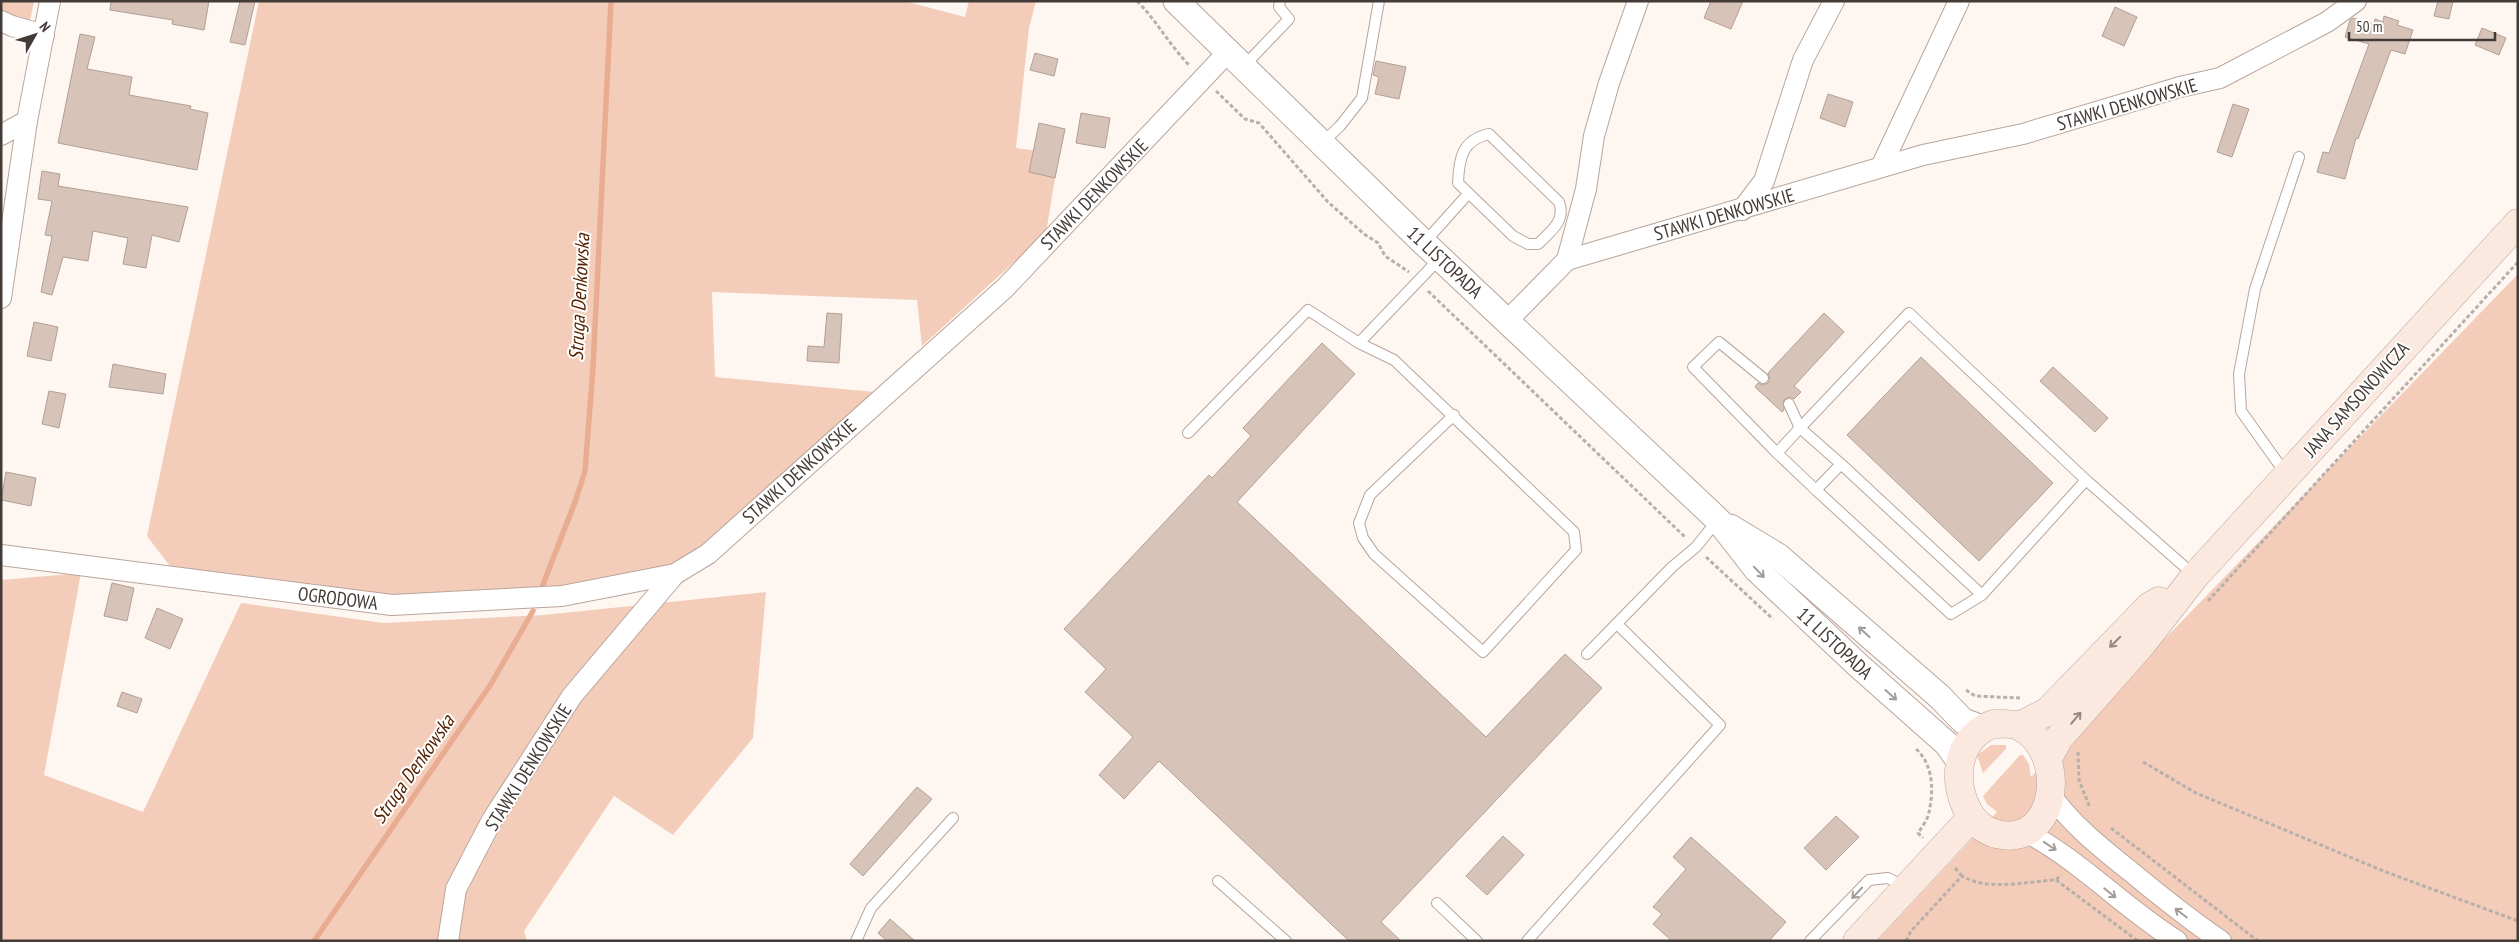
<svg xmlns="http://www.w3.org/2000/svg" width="2519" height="942" font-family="'PT Sans Narrow',sans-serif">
<rect width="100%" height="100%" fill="#fef6f1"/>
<g fill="#f4cdba">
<path d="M1 1H34L28 31 1 21Z"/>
<path d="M259 1H904L965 17 969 1H1036L1029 28 1016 148 1059 154 1046 233 922 346 917 300 712 292 715 377 885 393 675 574 392 605 179 578 147 536Z"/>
<path d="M2518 274V941H1877L1997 812 1987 804 1983 796 2020 755H2023L2029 764 2031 777Z"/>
<path d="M81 573 44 775 143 812 241 603 383 623 544 615 766 592 753 738 673 835 614 796 524 931 527 941H1V580Z"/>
<path d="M1991 745H2006V749L1983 773 1977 755Z"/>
</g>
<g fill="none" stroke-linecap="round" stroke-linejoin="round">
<g stroke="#e8ad90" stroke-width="5.5">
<path d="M542 587 575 502 585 471 593 368 611 1"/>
<path d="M314 941 491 684 533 611"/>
</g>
</g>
<g fill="#d8c3b9" stroke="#b39f95">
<path d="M111 1H209L204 30 172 24 173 20 110 10Z"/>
<path d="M240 1H255L245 45 230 42Z"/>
<path d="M1711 1H1743L1731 29 1704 18Z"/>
<path d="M2438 1H2453L2449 19 2434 16Z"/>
<path d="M2115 7 2137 17 2124 46 2102 36Z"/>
<path d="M2384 16 2399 21 2397 25 2413 30 2405 54 2391 50 2358 139 2356 138 2345 179 2317 172 2323 152 2329 153 2369 44 2345 37 2350 20 2353 18 2374 24 2375 19 2383 22Z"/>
<path d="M2482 28 2506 38 2499 55 2475 45Z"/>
<path d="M80 34 95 37 87 69 132 77 129 95 191 106 190 109 208 113 197 170 58 143Z"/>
<path d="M1035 53 1058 59 1054 76 1030 70Z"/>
<path d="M1376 61 1406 67 1399 99 1375 94 1379 77 1373 75Z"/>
<path d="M1828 94 1853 102 1845 127 1820 118Z"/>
<path d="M2233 104 2249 109 2232 157 2217 152Z"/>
<path d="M1081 113 1110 118 1105 148 1076 143Z"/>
<path d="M1039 123 1065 129 1055 178 1029 172Z"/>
<path d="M42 171 60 174 58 186 188 207 179 242 152 235 146 268 123 264 128 238 93 231 88 261 63 257 52 295 41 292 52 236 45 235 52 201 38 199Z"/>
<path d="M827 313 842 314 839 363 807 361 808 346 824 347Z"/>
<path d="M1824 313 1844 332 1794 386 1801 392 1794 399 1789 397 1784 400V410L1782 412 1755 387 1758 383 1762 385 1768 383 1770 379 1768 373Z"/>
<path d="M34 322 58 327 51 361 27 356Z"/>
<path d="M1322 343 1355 374 1237 502 1486 737 1565 654 1602 688 1381 922 1401 941H1349L1159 761 1124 799 1099 775 1133 737 1085 692 1106 669 1064 629 1209 475 1212 478 1251 436 1243 428Z"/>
<path d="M1921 357 2053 483 1979 561 1847 435Z"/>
<path d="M113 364 166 374 163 394 109 387Z"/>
<path d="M2053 367 2108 418 2095 432 2040 381Z"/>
<path d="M49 391 66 394 59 428 42 424Z"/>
<path d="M6 472 36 478 31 506 1 500Z"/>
<path d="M112 583 134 588 127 621 104 616Z"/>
<path d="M157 608 183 619 170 649 145 638Z"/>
<path d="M122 692 142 699 137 713 117 706Z"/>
<path d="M917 787 932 799 863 876 850 864Z"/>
<path d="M1836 816 1859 837 1826 870 1804 848Z"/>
<path d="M1503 836 1524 855 1487 895 1466 876Z"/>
<path d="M1691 837 1786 922 1769 941H1672L1653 924 1662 914 1653 907 1686 869 1673 857Z"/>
<path d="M890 919 915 941H887L878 933Z"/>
</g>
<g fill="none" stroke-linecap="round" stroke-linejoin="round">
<g stroke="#b9a59b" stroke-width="12">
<g id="service">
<path d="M1244 66 1289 19 1279 7 1280 1"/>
<path d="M1489 134 1559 202C1566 221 1551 231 1538 244H1528L1513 236 1458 183C1459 158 1462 140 1489 134Z"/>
<path d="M1322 143 1340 126 1362 98 1379 1"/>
<path d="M1424 243 1468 194"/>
<path d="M1359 343 1394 360 1574 532 1576 550 1483 652 1374 554 1363 538 1359 523 1370 495 1454 415"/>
<path d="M1763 378 1719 342 1693 367 1777 453"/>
<path d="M1789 404 1800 428 1777 453 1816 490"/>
<path d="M1188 433 1308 310 1359 343 1440 258"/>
<path d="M1841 464 1800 428 1909 313 2086 480 1982 595 1951 614 1816 490 1841 464 1982 595"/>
<path d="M2286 474 2241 411 2239 374 2255 289 2299 157"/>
<path d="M2086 480 2194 575"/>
<path d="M1587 654 1672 567 1696 547 1717 521"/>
<path d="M1218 881 1286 941"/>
<path d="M1437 903 1477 941"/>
<path d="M856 941 871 908 953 818"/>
<path d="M1527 941 1720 725 1617 624"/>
<path d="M1810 941 1869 880 1888 878 1906 887"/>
</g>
</g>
<g stroke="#b9a59b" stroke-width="22">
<g id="minor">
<path d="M1 21 12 26 44 35"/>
<path d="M1 135 27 121"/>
<path d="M1881 167 1959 1"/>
<path d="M1742 210 1764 181 1803 60 1834 1"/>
<path d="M1567 260 1923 155 2023 134 2180 87 2220 78 2327 22 2356 1"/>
<path d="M1 298 27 121 50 1"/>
<path d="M1507 321 1567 260 1586 189 1594 136 1609 83 1638 1"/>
<path d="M1 555 392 605 562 596 675 574"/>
<path d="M2050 794C2072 825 2100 847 2130 871 2159 895 2189 919 2221 941"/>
<path d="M2026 832C2081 861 2124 908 2177 941"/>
<path d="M448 941 456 889 492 820 572 696 675 574 708 554 1005 288 1228 52"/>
</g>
</g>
<g stroke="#b9a59b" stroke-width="27">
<g id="tertiary">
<path d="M1176 1 1424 243 1718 520 1757 570 1859 666 1947 744 1959 761"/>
<path d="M1730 527 1778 556 1940 697 1963 721 1982 728"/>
</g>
</g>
<g stroke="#b9a59b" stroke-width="29">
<g id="secondary">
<path d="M1993 724C2001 724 2012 723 2019 726 2070 751 2058 849 1996 834 1983 830 1972 820 1966 807 1952 776 1958 737 1993 724Z"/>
<path d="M2019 726 2047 712 2149 607 2159 601"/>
<path d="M2048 758 2059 738 2142 644 2195 576 2518 223"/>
<path d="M1857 941 1971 818"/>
</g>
</g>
<g stroke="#b7afaa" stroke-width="3" stroke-dasharray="4 2.5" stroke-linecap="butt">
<path d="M1137 1C1157 21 1170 46 1190 66"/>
<path d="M1216 91 1245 119 1259 123 1328 202 1364 234 1378 243 1385 256 1409 272"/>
<path d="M1428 291 1685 537"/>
<path d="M1706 557 1773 619"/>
<path d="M2208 601 2518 262"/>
<path d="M1966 690 1975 696 2020 698"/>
<path d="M1916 749C1933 764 1934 790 1929 812 1928 819 1922 827 1918 833L1923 838"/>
<path d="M2078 752 2079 780 2090 808"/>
<path d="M2143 762 2196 793 2386 872 2518 921"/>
<path d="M2111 828 2258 941"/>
<path d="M1955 868 1962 876"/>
<path d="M2056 880 2138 941"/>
<path d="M1906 941 1911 931 1962 876C1988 892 2027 881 2056 880L2061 875"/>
</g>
<use href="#service" stroke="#fff" stroke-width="10"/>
<use href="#minor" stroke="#fff" stroke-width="20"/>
<use href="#tertiary" stroke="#fff" stroke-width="25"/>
<use href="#secondary" stroke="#fbe8df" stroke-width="28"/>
</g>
<defs><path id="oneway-shaft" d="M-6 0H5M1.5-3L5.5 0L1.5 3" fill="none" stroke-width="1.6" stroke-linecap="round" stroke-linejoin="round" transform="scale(1.25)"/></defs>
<g stroke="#a19d9b">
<use href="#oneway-shaft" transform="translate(1759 572) rotate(46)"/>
<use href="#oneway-shaft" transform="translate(1864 632) rotate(-138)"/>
<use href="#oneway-shaft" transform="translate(1891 695) rotate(42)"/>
<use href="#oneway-shaft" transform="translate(2050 846) rotate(34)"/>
<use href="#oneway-shaft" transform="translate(1857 893) rotate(133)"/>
<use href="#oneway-shaft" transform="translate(2110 893) rotate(39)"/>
<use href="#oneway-shaft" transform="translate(2181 913) rotate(-143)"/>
</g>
<g stroke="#968983">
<use href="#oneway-shaft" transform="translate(2115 642) rotate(135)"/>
<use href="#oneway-shaft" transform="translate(2076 718) rotate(-50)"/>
</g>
<g text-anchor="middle" stroke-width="4" stroke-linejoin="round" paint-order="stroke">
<g font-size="19" fill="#433b37" stroke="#fff">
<text transform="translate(2127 104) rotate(-16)" y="7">STAWKI DENKOWSKIE</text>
<text transform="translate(1094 194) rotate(-46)" y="7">STAWKI DENKOWSKIE</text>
<text transform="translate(1724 214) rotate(-16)" y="7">STAWKI DENKOWSKIE</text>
<text transform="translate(1445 262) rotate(43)" y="7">11 LISTOPADA</text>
<text transform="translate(2356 399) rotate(-48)" y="7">JANA SAMSONOWICZA</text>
<text transform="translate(799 471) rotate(-42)" y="7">STAWKI DENKOWSKIE</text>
<text transform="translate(338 598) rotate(7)" y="7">OGRODOWA</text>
<text transform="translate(1835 643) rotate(43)" y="7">11 LISTOPADA</text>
<text transform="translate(528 767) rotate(-58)" y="7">STAWKI DENKOWSKIE</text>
</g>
<g font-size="20" font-style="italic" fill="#592403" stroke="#fff">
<text transform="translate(579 297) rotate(-87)" y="7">Struga Denkowska</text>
<text transform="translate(413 769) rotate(-55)" y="7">Struga Denkowska</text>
</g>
</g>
<rect width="2519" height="942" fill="none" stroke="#433b37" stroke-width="5"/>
<g transform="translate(35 35) rotate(51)" stroke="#ffffff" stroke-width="4" paint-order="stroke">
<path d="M0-4L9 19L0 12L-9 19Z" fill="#433b37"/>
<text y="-8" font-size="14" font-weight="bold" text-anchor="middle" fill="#433b37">N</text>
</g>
<path d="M2349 32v8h146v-8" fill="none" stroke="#433b37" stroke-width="2.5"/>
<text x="2356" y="32" font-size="15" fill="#433b37" stroke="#ffffff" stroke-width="4" paint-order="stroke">50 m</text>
</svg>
